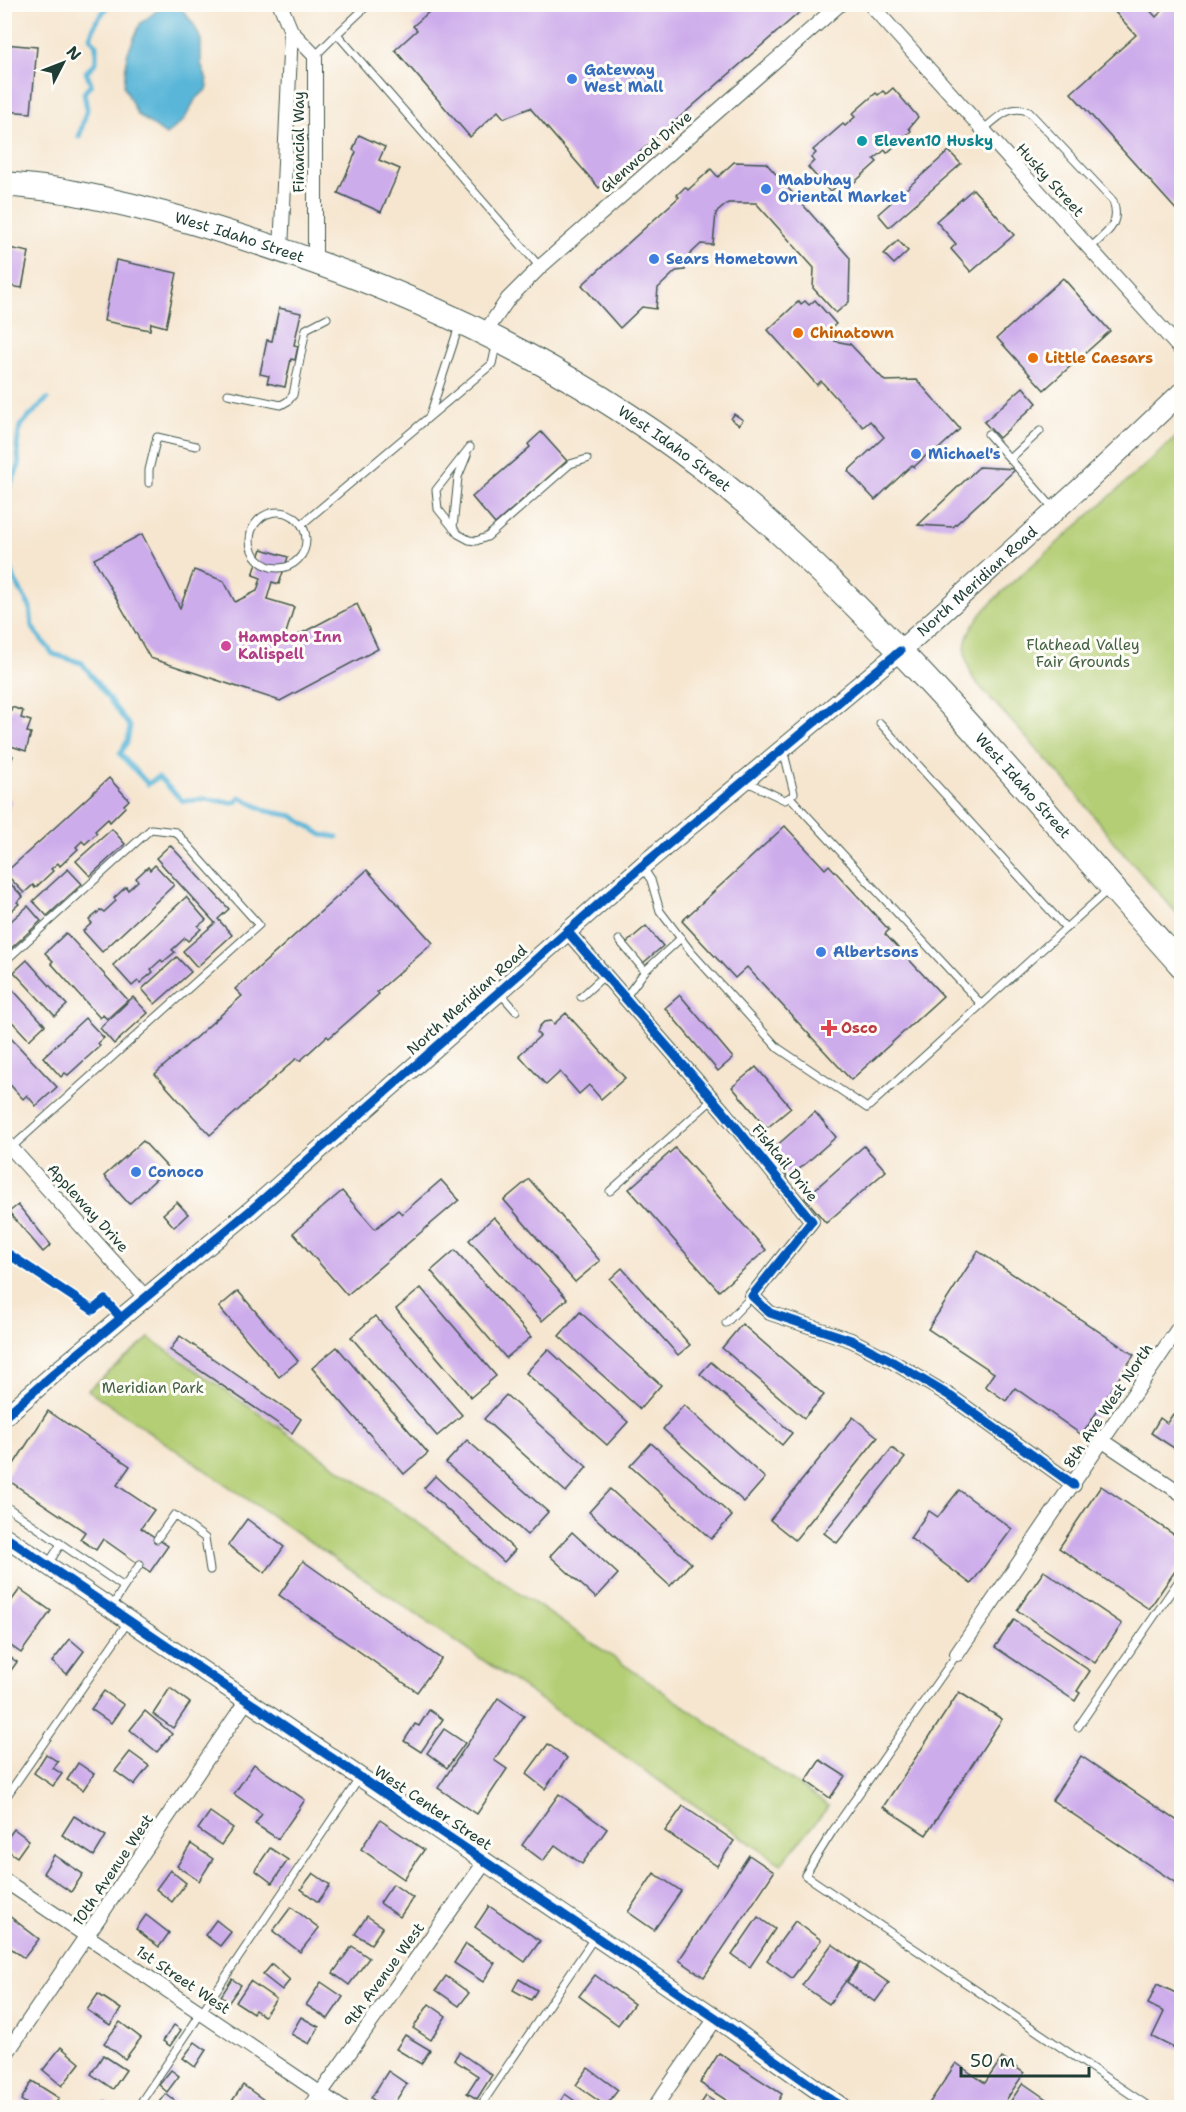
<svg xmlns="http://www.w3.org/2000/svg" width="1186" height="2112" font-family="'Shantell Sans',sans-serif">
<rect width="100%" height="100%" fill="#fdfcf7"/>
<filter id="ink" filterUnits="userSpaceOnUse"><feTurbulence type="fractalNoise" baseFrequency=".0167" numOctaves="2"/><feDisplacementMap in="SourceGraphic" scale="12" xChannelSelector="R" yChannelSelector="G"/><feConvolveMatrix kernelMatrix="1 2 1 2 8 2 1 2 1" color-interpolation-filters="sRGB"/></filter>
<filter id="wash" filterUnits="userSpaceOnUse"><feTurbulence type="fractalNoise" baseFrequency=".008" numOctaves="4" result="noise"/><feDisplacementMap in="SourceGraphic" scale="24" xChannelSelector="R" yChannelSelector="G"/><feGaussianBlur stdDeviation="1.35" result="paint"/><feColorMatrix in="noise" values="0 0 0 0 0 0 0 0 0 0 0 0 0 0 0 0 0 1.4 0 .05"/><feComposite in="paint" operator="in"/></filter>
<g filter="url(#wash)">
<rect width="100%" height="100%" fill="#f6e6d0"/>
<g fill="#b4ce74" stroke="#6a8654" stroke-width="1.5">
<path d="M1181 433V432V918L1117 846 1071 787 974 680C967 665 961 650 969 633 982 605 1023 574 1045 554 1091 514 1136 473 1181 433Z"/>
<path d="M149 1338 732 1739 829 1806 781 1864 88 1390Z"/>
</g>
<path fill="#5ab6d8" stroke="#3c7a86" stroke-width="1.5" d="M164 5H179L194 25 201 40V64L207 80 208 88 195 100 184 120 166 135 137 114 124 86 127 55 140 24Z"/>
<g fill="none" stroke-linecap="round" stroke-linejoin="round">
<g stroke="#5ab6d8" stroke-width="5">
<path d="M79 137 87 109 84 93 91 84 86 72 96 62V45L90 37 96 22 109 4"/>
<path d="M4 518 9 511 7 491 19 466 17 445 20 426 47 399"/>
<path d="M4 552 15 581 30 607 32 627 53 654 82 663 130 727 127 742 120 754 148 784 158 777 183 801 206 799 235 803 240 797 267 811 293 816 322 835 337 837"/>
</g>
</g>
<g id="blocks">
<g fill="#cdaceb">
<path d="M438 4H809L599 188 530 108 504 118 498 111 470 137 395 50 417 30 413 26Z"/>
<path d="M1122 4H1144L1156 17 1169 4H1182V211L1179 213 1071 93 1136 35 1114 11Z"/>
<path d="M4 44 37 47 31 113 4 111Z"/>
<path d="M893 88 918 117 909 128 911 131 887 153 885 150 874 159 877 162 848 188 846 184 840 189 837 186 830 192 808 167 814 161 811 158 816 153 813 150 843 124 845 126 855 117 852 114 876 93 878 95 883 91 886 94Z"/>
<path d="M359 135 385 147 379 160 400 169 381 212 338 193 356 152 353 150Z"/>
<path d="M949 151 961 164 889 227 878 214Z"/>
<path d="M734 162 766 163 850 258 849 302 836 313 813 288 814 268 756 203H728L716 213 713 245 701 244 687 257 685 270 676 271 658 288 656 309 642 307 620 328 582 285 679 197 677 195 685 187 688 190 711 169 718 177Z"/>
<path d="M973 189 1014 235 971 272 951 249 956 244 936 221Z"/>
<path d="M898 240 908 251 894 264 884 254Z"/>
<path d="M4 247 29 252 22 288 4 285Z"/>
<path d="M116 260 177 273 166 327 151 323 150 330 104 321Z"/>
<path d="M1063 278 1110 331 1044 390 997 338Z"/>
<path d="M815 300 836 324 827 332 835 341 850 344 885 381 917 380 960 429 931 456 929 453 914 467 912 465 875 500 848 471 884 437 870 421 863 427 821 381 817 385 768 330 799 301 801 304 805 301 809 305Z"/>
<path d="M279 308 301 313 294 345 298 346 295 360 291 359 285 387 267 383 269 376 260 374 267 340 272 341Z"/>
<path d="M1023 387 1037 403 999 438 984 422Z"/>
<path d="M734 414 743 420 739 425 731 419Z"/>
<path d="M541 432 567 461 495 524 472 497 530 447 528 444Z"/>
<path d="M979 467 1016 469 953 527 918 525Z"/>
<path d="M142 534 180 608 194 570 224 581 235 602 257 591 261 578 253 575 262 549 288 557 279 584 272 582 267 599 294 607 283 643 357 604 378 649 280 701 150 658 94 559Z"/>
<path d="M4 705 7 706 6 710 11 711 12 707 23 711 21 718 31 721 27 732 31 733 26 751 11 746 9 755 13 756 5 778Z"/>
<path d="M109 778 129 800 124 805 125 807 110 822 108 819 95 831 97 833 85 844 82 841 76 847 78 849 60 866 58 863 51 869 53 871 35 888 33 885 24 893 5 873Z"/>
<path d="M4 798 11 800 7 814 4 813Z"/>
<path d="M785 826 825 869 829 865 889 930 885 934 943 996 851 1080 747 967 735 978 682 921Z"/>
<path d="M112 829 125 844 90 876 76 861Z"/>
<path d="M170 845 229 909 218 919 232 935 197 967 183 951 215 923 156 858Z"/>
<path d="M155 865 174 885 102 952 83 931 92 923 89 920 101 910 104 912 116 901 114 898 126 887 128 890 138 881 136 878 148 867 150 870Z"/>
<path d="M68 869 82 884 47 916 33 901Z"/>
<path d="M367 870 433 943 377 992 379 994 329 1038 327 1036 300 1061 297 1058 210 1135 155 1074 242 996 235 989Z"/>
<path d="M4 877 23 897 17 902 19 904 4 917Z"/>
<path d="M186 897 206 920 198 926 201 929 188 941 185 938 172 950 175 952 163 962 161 960 151 969 153 972 140 983 138 981 132 986 113 965Z"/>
<path d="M28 906 41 921 6 953 4 927Z"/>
<path d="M646 926 663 946 642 964 625 944Z"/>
<path d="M66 933 128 1000 107 1019 103 1015 100 1018 51 963 53 961 45 953Z"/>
<path d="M177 957 191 972 155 1004 142 989Z"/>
<path d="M27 960 67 1005 55 1016 14 972Z"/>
<path d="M13 990 45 1025 29 1040 4 1013V998Z"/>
<path d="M680 995 733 1058 718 1071 665 1008Z"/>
<path d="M133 997 148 1013 114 1044 100 1028Z"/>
<path d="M566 1013 625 1078 601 1099 589 1085 579 1094 560 1072 546 1085 519 1055 540 1036 537 1033 539 1027 544 1022 551 1021 554 1024Z"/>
<path d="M85 1018 104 1038 98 1043 100 1046 68 1075 65 1073 61 1077 43 1057Z"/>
<path d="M4 1031 57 1087 36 1106 27 1095 23 1099 4 1078Z"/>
<path d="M756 1067 791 1108 767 1128 732 1087Z"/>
<path d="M815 1112 836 1137 789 1178 767 1154Z"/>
<path d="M143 1141 168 1168 129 1204 104 1176Z"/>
<path d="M864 1146 886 1171 826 1223 805 1198Z"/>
<path d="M675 1148 766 1250 719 1291 629 1189Z"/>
<path d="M529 1179 600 1261 575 1282 504 1200Z"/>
<path d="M441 1180 459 1200 347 1295 293 1233 342 1191 375 1229 398 1210 402 1214Z"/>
<path d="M177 1202 188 1214 174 1227 163 1214Z"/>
<path d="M18 1205 51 1245 43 1252 9 1212Z"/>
<path d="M494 1217 567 1299 542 1321 469 1240Z"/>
<path d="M455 1250 531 1337 506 1358 431 1271Z"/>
<path d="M978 1251 1134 1355 1082 1435 1015 1388 1006 1401 985 1386 994 1373 928 1329Z"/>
<path d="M622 1268 690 1345 678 1355 610 1279Z"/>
<path d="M421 1288 496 1376 471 1397 396 1309Z"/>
<path d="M238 1291 298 1361 279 1377 219 1307Z"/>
<path d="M580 1312 661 1385 640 1409 559 1336Z"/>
<path d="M375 1316 462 1415 437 1436 351 1337Z"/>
<path d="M742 1324 824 1395 804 1418 722 1348Z"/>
<path d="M180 1336 301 1419 292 1433 170 1350Z"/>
<path d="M337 1347 428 1453 404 1474 312 1368Z"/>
<path d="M548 1349 628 1422 607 1445 526 1373Z"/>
<path d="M711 1362 792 1433 782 1445 700 1374Z"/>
<path d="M1182 1384V1401L1177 1398 1180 1394 1176 1391Z"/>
<path d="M506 1395 587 1467 566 1492 484 1419Z"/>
<path d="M684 1405 765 1478 744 1502 663 1429Z"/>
<path d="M48 1411 130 1466 117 1485 154 1510 141 1528 168 1546 150 1572 103 1539 96 1550 80 1539 85 1532 5 1478Z"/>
<path d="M1173 1414 1182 1419V1443L1177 1450 1151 1433 1160 1418 1167 1423Z"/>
<path d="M853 1417 878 1437 795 1540 770 1520Z"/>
<path d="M467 1440 548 1512 527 1535 446 1463Z"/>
<path d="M651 1443 732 1516 711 1539 630 1466Z"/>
<path d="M892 1448 905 1458 837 1543 824 1533Z"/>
<path d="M435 1476 515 1550 504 1562 424 1488Z"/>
<path d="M1101 1486 1182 1540V1561L1149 1609 1059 1548Z"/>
<path d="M610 1489 691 1563 670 1586 589 1512Z"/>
<path d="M959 1490 1012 1529 971 1584 910 1538 929 1511 938 1517Z"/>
<path d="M247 1519 284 1547 265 1573 228 1545Z"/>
<path d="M572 1532 618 1574 596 1598 550 1556Z"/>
<path d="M303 1561 441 1659 417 1692 279 1595Z"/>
<path d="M1044 1571 1122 1624 1095 1663 1017 1610Z"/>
<path d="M20 1589 51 1611 21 1653 4 1641V1611Z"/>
<path d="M1014 1620 1090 1671 1077 1691 1080 1693 1075 1701 995 1647Z"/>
<path d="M70 1639 84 1651 67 1674 52 1662Z"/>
<path d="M4 1653 17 1662 4 1680Z"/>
<path d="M170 1688 190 1703 173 1728 153 1714Z"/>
<path d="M104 1691 124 1705 111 1723 91 1709Z"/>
<path d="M959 1692 1002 1719 926 1835 883 1807Z"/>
<path d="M498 1698 524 1716 494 1760 507 1769 477 1814 438 1788Z"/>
<path d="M429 1710 443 1719 421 1752 404 1741 415 1724 419 1726Z"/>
<path d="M145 1711 172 1734 157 1752 130 1730Z"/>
<path d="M444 1729 465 1743 447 1768 427 1753Z"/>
<path d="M548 1744 567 1758 545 1789 526 1774Z"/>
<path d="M130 1752 149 1766 134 1785 115 1771Z"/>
<path d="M46 1754 58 1762 53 1768 62 1774 53 1786 34 1773Z"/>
<path d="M1081 1756 1182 1824V1887L1052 1800Z"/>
<path d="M820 1760 845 1776 830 1798 806 1781Z"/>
<path d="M78 1763 94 1774 83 1790 67 1780Z"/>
<path d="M254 1764 305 1800 278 1839 255 1824 262 1814 234 1794Z"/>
<path d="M559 1794 607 1829 582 1864 555 1845 543 1861 522 1845Z"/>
<path d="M683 1806 734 1841 717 1866 665 1831Z"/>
<path d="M210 1812 233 1828 221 1845 198 1829Z"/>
<path d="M74 1816 106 1836 94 1856 62 1835Z"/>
<path d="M380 1820 424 1850 404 1879 361 1849Z"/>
<path d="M14 1829 29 1840 17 1857 4 1848V1843Z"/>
<path d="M191 1844 213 1859 199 1881 177 1866Z"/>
<path d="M270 1848 288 1860 272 1883 255 1870Z"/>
<path d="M54 1855 83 1874 71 1892 43 1873Z"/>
<path d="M749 1855 774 1872 704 1977 679 1960Z"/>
<path d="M170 1870 186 1883 172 1902 156 1889Z"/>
<path d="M313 1873 330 1885 318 1902 301 1889Z"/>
<path d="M654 1873 681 1891 654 1930 628 1912Z"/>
<path d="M393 1884 413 1898 400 1917 380 1903Z"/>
<path d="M489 1906 540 1941 525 1962 475 1927Z"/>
<path d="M291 1907 319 1928 300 1952 273 1931Z"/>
<path d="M4 1912 39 1939 24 1958 4 1943Z"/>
<path d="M146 1915 169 1933 159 1947 136 1929Z"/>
<path d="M367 1916 383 1927 371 1944 355 1934Z"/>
<path d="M758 1917 775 1929 750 1967 732 1955Z"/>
<path d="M216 1920 231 1932 220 1946 205 1935Z"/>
<path d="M795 1921 821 1940 792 1978 767 1960Z"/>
<path d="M466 1944 495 1963 483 1982 454 1963Z"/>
<path d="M832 1944 859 1963 829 2004 802 1985Z"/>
<path d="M352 1946 369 1958 349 1985 333 1973Z"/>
<path d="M860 1963 889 1983 875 2002 847 1982Z"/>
<path d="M272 1964 290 1980 282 1990 263 1975Z"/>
<path d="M595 1975 634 2004 618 2025 579 1996Z"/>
<path d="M446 1976 469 1993 459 2006 436 1990Z"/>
<path d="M232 1979 241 1985 229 2002 221 1996Z"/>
<path d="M519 1979 537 1990 531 2000 513 1990Z"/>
<path d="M250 1981 276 1999 264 2016 255 2010 253 2013 236 2002Z"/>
<path d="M321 1982 343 1997 328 2019 306 2005Z"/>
<path d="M1157 1984 1182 1996V2052L1152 2037 1164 2012 1148 2004Z"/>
<path d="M98 1994 121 2009 110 2025 87 2010Z"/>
<path d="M429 2004 446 2016 431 2040 413 2028Z"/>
<path d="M301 2017 319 2027 309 2044 291 2034Z"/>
<path d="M120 2022 141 2038 125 2059 104 2043Z"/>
<path d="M174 2025 181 2030 170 2046 163 2041Z"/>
<path d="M405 2035 430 2050 421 2064 396 2049Z"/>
<path d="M195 2042 206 2050 195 2067 183 2058Z"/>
<path d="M61 2047 80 2063 62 2086 43 2070Z"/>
<path d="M459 2052 492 2075 477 2099 467 2093 478 2076 454 2060Z"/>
<path d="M719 2053 782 2094 774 2108H738L700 2083Z"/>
<path d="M103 2055 126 2070 113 2089 91 2074Z"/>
<path d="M1002 2058 1024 2073 1001 2108H926L956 2063 985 2083Z"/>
<path d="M588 2068 618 2090 606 2106 576 2085Z"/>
<path d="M171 2070 179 2076 167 2092 159 2085Z"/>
<path d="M388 2071 407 2084 391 2108H385L371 2098Z"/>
<path d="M32 2081 59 2098 53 2108H33L21 2100Z"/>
<path d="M1023 2083 1059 2108H1006Z"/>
<path d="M243 2085 268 2103 265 2108H241L232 2101Z"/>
<path d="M166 2094 184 2108H165L159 2103Z"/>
<path d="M565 2094 585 2108H556Z"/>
<path d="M706 2096 724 2108H698Z"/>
<path d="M105 2101 114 2108H99Z"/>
</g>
</g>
</g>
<g filter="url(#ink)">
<use href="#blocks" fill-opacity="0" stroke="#3f564b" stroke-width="1.5"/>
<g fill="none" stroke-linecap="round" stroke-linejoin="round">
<g stroke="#3f564b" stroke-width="9">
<g id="service">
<path d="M337 34 369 4"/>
<path d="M315 56 337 34 540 267"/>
<path d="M983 130C997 118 1010 103 1029 112L1113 201C1122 225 1105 234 1090 248"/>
<path d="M228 394 281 405 288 401 293 395 306 329 327 318"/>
<path d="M430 415 459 326"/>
<path d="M988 434 1010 459 1040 431"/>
<path d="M470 447 436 490 438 509 458 534 469 540 476 541 487 537 570 464 587 459"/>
<path d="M1010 459 1054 509"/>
<path d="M149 483V470L157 437 196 446"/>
<circle cx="278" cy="540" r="28"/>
<path d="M302 524 492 364 496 346"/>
<path d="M453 528 458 477 467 455"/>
<path d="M880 723 1066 928"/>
<path d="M783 749 794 793"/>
<path d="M747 782 785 800 790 797 981 1004"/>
<path d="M643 868 651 880 660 911 692 953 778 1048 867 1108 1109 889"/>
<path d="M619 940 645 971"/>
<path d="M4 962 151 829 176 832 259 925 11 1148"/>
<path d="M500 993 516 1011"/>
<path d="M581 997 605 975"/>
<path d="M625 998 645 971 681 938"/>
<path d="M610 1191 713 1099"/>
<path d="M726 1323 752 1296"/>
<path d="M4 1505 124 1587 140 1564"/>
<path d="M157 1539 174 1515 205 1538 210 1570"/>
<path d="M48 1564 61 1544"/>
<path d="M111 1608 124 1587"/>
<path d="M957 1654 832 1832 805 1875 1151 2108"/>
<path d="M1078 1727 1182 1576"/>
<path d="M4 1800 128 1622"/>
<path d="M137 2108 359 1779"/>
<path d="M479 2108 594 1938"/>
</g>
</g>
<g stroke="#3f564b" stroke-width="16">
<g id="minor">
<path d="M280 4 291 31 315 56V262"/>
<path d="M870 4 1182 351"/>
<path d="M281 250 291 31"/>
<path d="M484 334 508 299 540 267 840 4"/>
<path d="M567 931 723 1111 812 1221 752 1296 770 1313 851 1340 888 1359 950 1396 1074 1485"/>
<path d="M4 1140 146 1298"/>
<path d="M1103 1441 1182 1494"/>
<path d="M957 1654 1182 1323"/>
<path d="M4 1880 342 2108"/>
<path d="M4 2057 247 1700"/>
<path d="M310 2108 485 1862"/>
<path d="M654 2108 716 2018"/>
</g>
</g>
<g stroke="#3f564b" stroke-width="20">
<g id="tertiary">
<path d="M4 1417 56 1372 251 1210 642 866 900 651"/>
<path d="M4 1536 716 2018 843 2108"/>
</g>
</g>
<g stroke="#3f564b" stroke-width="22">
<g id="secondary">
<path id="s1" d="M900 651 1086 483 1182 392"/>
</g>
</g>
<g stroke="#3f564b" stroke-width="26">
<g id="trunk">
<path id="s2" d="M4 184C26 186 48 188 70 192 154 208 235 234 315 262 471 317 627 400 752 508 909 646 1042 810 1182 966"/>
</g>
</g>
<use href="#service" stroke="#fff" stroke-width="7"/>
<use href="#minor" stroke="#fff" stroke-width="14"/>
<use href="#tertiary" stroke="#fff" stroke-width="18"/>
<use href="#secondary" stroke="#fff" stroke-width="20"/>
<use href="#trunk" stroke="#fff" stroke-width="24"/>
<g stroke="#fdfcf7" stroke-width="13">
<g id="cycleway">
<path d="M567 931 723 1111 812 1221 752 1296 770 1313 851 1340 888 1359 950 1396 1074 1485"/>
<path d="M4 1251 93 1310 105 1300 121 1318"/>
<path d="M4 1417 56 1372 251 1210 642 866 900 651"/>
<path d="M4 1536 716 2018 843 2108"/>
</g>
</g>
<use href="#cycleway" stroke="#0057b8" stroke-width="9"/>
</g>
</g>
<g fill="#3f7fe0" stroke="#fdfcf7" stroke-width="2">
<circle cx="572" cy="79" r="6"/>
<circle cx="766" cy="189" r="6"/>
<circle cx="654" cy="259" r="6"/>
<circle cx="916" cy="454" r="6"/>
<circle cx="821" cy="952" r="6"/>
<circle cx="136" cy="1172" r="6"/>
</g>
<circle fill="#0f9aa8" stroke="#fdfcf7" stroke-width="2" cx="862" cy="141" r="6"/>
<g fill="#e8710a" stroke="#fdfcf7" stroke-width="2">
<circle cx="798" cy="333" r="6"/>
<circle cx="1033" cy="358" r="6"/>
</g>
<circle fill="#d1479c" stroke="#fdfcf7" stroke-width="2" cx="226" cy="646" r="6"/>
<path fill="#e0444e" stroke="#fdfcf7" stroke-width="2" d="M826 1019h6v6h6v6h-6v6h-6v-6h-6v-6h6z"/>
<g text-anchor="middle" stroke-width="6" stroke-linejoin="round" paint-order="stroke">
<g font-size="15" font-weight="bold" fill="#366cbe" stroke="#fdfcf7" text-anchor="start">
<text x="584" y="75">Gateway<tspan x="584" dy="17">West Mall</tspan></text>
<text x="778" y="185">Mabuhay<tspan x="778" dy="17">Oriental Market</tspan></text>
<text x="666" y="264">Sears Hometown</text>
<text x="928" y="459">Michael's</text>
<text x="833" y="957">Albertsons</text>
<text x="148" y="1177">Conoco</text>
</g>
<g font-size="15" font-weight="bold" fill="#0d838f" stroke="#fdfcf7" text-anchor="start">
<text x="874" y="146">Eleven10 Husky</text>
</g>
<g font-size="15" fill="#1f3d34" stroke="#fdfcf7">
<text transform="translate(299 142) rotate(-90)" y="5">Financial Way</text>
<text transform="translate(646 152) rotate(-41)" y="5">Glenwood Drive</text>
<text transform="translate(1050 180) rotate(48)" y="5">Husky Street</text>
<text dy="5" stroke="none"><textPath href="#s2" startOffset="242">West Idaho Street</textPath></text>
<text dy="5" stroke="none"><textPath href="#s2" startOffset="728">West Idaho Street</textPath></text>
<text dy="5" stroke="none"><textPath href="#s1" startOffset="104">North Meridian Road</textPath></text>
<text dy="5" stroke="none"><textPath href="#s2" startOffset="1214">West Idaho Street</textPath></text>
<text transform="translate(467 1000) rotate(-42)" y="5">North Meridian Road</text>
<text transform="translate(785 1163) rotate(51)" y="5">Fishtail Drive</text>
<text transform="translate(88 1208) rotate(48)" y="5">Appleway Drive</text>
<text transform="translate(1108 1406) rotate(-56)" y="5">8th Ave West North</text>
<text transform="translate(433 1808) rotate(34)" y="5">West Center Street</text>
<text transform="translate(113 1870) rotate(-56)" y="5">10th Avenue West</text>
<text transform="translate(384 1975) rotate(-54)" y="5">9th Avenue West</text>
<text transform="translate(183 1980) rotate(34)" y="5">1st Street West</text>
</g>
<g font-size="15" font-weight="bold" fill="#c56008" stroke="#fdfcf7" text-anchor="start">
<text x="810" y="338">Chinatown</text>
<text x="1045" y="363">Little Caesars</text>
</g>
<g font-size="15" font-weight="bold" fill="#b23c85" stroke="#fdfcf7" text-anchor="start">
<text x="238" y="642">Hampton Inn<tspan x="238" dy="17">Kalispell</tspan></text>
</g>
<g font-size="15" fill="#446144" stroke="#fdfcf7">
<text x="1083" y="650">Flathead Valley<tspan x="1083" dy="17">Fair Grounds</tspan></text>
<text x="153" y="1393">Meridian Park</text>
</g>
<g font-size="15" font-weight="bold" fill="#be3a42" stroke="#fdfcf7" text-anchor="start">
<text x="841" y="1033">Osco</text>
</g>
</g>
<rect width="1186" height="2112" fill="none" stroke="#fdfcf7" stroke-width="24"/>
<g transform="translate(63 63) rotate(48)" stroke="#fdfcf7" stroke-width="4.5" paint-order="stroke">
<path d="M0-4.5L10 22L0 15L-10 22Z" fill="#1f3d34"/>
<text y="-9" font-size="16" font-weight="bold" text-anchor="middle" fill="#1f3d34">N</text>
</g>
<path d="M961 2067v9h128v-9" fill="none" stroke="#1f3d34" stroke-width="3"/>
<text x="970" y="2067" font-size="18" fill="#1f3d34" stroke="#fdfcf7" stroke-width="4.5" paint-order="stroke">50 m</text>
</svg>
